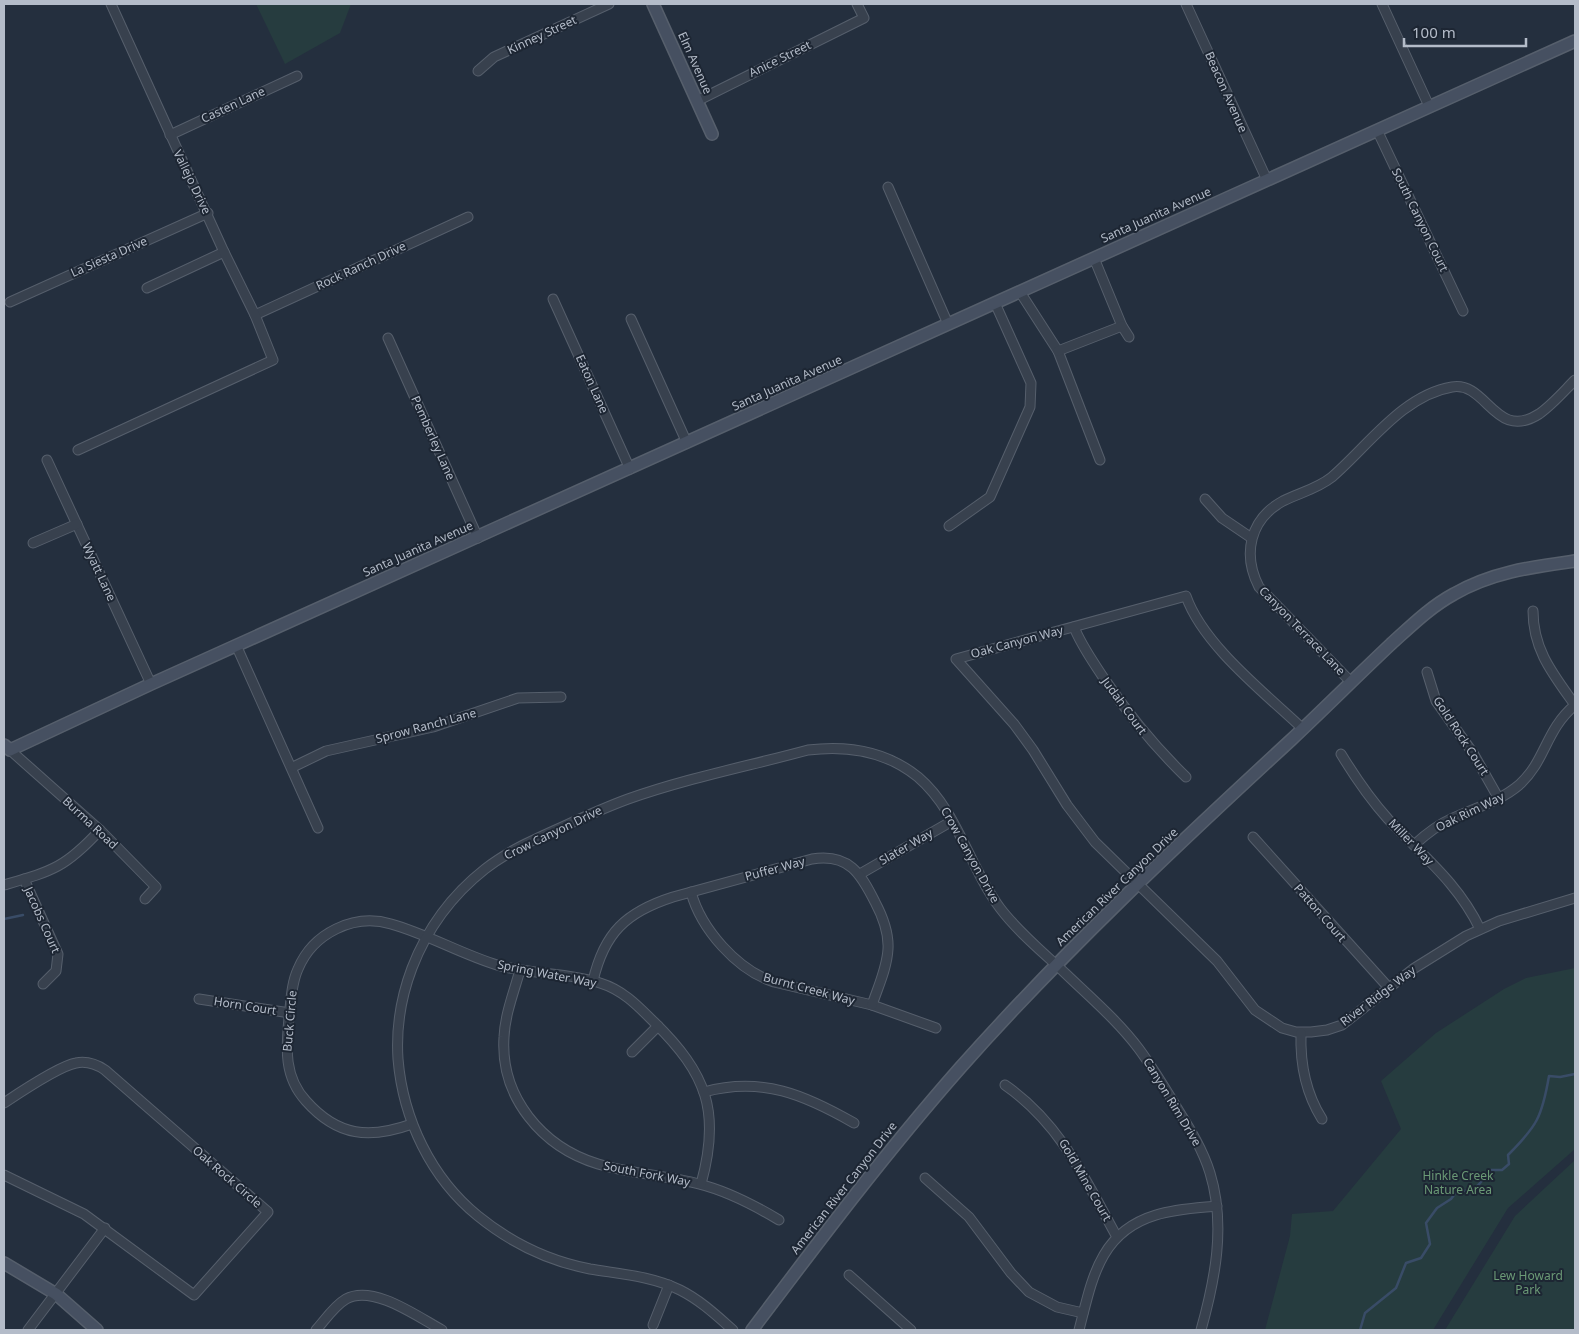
<svg xmlns="http://www.w3.org/2000/svg" width="1579" height="1334" font-family="'Noto Sans',sans-serif">
<rect width="100%" height="100%" fill="#242f3e"/>
<g fill="#263c3f">
<path d="M256 4H351L340 33 285 64Z"/>
<path d="M1575 968V1149L1508 1208 1433 1330H1265L1290 1236 1292 1214 1333 1211 1401 1129 1381 1081 1436 1033 1504 989 1526 978Z"/>
<path d="M1575 1160V1330H1445L1515 1216Z"/>
</g>
<g fill="none" stroke-linecap="round" stroke-linejoin="round">
<g stroke="#394c67" stroke-width="2.5">
<path d="M4 919 23 915"/>
<path d="M1360 1330 1365 1313 1396 1288 1406 1263 1421 1258 1430 1244 1426 1223 1437 1208 1451 1199 1457 1191C1476 1192 1480 1185 1489 1170H1502L1509 1164 1508 1155C1537 1126 1542 1117 1549 1076L1560 1077 1575 1074"/>
</g>
<g stroke="#565f6c" stroke-width="11">
<g id="street">
<path d="M1186 4 1267 180"/>
<path d="M1382 4 1429 106"/>
<path d="M478 71 494 57 609 4"/>
<path d="M697 101 864 18 857 4"/>
<path d="M1377 130 1463 311"/>
<path d="M170 135 297 76"/>
<path d="M888 187 948 324"/>
<path d="M1094 258 1122 326 1129 337"/>
<path d="M147 288 224 252"/>
<path d="M1020 292 1058 351 1100 460"/>
<path d="M553 299 630 469"/>
<path d="M10 302 208 213"/>
<path d="M255 315 468 217"/>
<path d="M631 319 687 443"/>
<path d="M388 338 478 538"/>
<path d="M1058 351 1122 326"/>
<path d="M78 450 273 360 255 315 224 252 111 4"/>
<path d="M47 460 151 684"/>
<path d="M1205 499 1222 518 1250 537"/>
<path d="M949 526 990 497 1030 407 1031 383 995 303"/>
<path d="M33 543 77 524"/>
<path d="M1074 627C1081 645 1092 660 1103 677 1128 714 1154 746 1186 777"/>
<path d="M236 645 318 828"/>
<path d="M1427 672 1436 701 1473 753 1499 799"/>
<path d="M1351 682 1259 587C1242 554 1250 519 1283 501 1299 493 1317 489 1332 477 1368 446 1403 395 1452 387 1487 381 1495 442 1539 414 1552 405 1564 391 1575 380"/>
<path d="M1303 729C1265 693 1203 645 1186 596L956 659 1014 724 1033 750 1067 805 1095 842 1217 961 1255 1010 1282 1028 1296 1032H1311L1327 1030 1342 1025 1413 969 1466 936 1499 921 1575 898"/>
<path d="M10 750 100 830 156 887 145 899"/>
<path d="M1341 754C1355 777 1370 799 1388 819 1423 856 1458 883 1480 929"/>
<path d="M293 767 326 751 433 727 518 698 561 697"/>
<path d="M1253 837 1389 988"/>
<path d="M1414 845C1425 835 1437 825 1451 819 1474 808 1499 802 1519 785 1546 761 1545 730 1575 705 1553 674 1533 650 1533 611"/>
<path d="M860 874 952 821"/>
<path d="M24 879 58 954 56 971 43 984"/>
<path d="M4 885C52 871 65 868 100 830"/>
<path d="M691 892C701 929 737 970 774 982L872 1005 936 1028"/>
<path d="M520 970C514 992 505 1014 504 1037 500 1097 542 1147 598 1164 631 1174 666 1175 699 1184 727 1191 754 1205 779 1220"/>
<path d="M593 981C604 933 626 912 673 897L812 859C849 853 861 874 875 902 883 917 889 932 888 949 887 968 878 987 872 1005"/>
<path d="M199 999 290 1013"/>
<path d="M1301 1033C1300 1064 1305 1092 1322 1119"/>
<path d="M632 1052 658 1026"/>
<path d="M1005 1085C1061 1124 1085 1179 1117 1237"/>
<path d="M704 1092C762 1076 805 1095 854 1123"/>
<path d="M4 1103C19 1093 59 1066 76 1063 86 1061 96 1064 105 1070L268 1212 194 1295 84 1214 4 1175"/>
<path d="M412 1124C370 1139 338 1137 306 1101 284 1077 286 1049 289 1018 291 1002 291 984 298 969 313 933 354 913 391 924 427 934 461 954 497 965 531 975 567 972 600 983 623 990 638 1006 654 1022 707 1074 721 1112 701 1184"/>
<path d="M925 1178 969 1217 1011 1273 1029 1292 1057 1307 1083 1313"/>
<path d="M849 1275 911 1330"/>
<path d="M653 1325 669 1285"/>
<path d="M28 1330 105 1228"/>
<path d="M316 1330C325 1320 334 1306 346 1299 373 1284 418 1317 442 1330"/>
<path d="M733 1330C716 1315 700 1300 680 1290 652 1276 620 1274 590 1269 549 1261 510 1242 478 1216 431 1178 403 1119 398 1059 396 1028 401 997 412 968 427 929 452 895 485 869 508 851 535 839 562 827 584 817 606 807 628 799 687 778 749 766 808 750 848 745 886 751 918 777 958 811 969 867 1000 908 1018 932 1044 953 1066 974 1091 998 1118 1021 1139 1049 1153 1068 1165 1088 1177 1108 1190 1129 1203 1150 1210 1173 1226 1225 1215 1280 1201 1330"/>
<path d="M1079 1330C1092 1280 1099 1232 1156 1215 1175 1209 1197 1208 1217 1206"/>
</g>
</g>
<g stroke="#565f6c" stroke-width="14">
<g id="secondary">
<path d="M653 4 712 134"/>
<path d="M4 745 10 750 151 684 1575 41"/>
<path d="M4 1263 56 1294 97 1330"/>
<path d="M752 1330C819 1241 886 1152 960 1068 1063 952 1177 845 1291 740 1325 708 1357 676 1391 644 1411 626 1430 607 1454 594 1492 572 1532 567 1575 561"/>
</g>
</g>
<use href="#street" stroke="#38414e" stroke-width="9"/>
<use href="#secondary" stroke="#465061" stroke-width="11"/>
</g>
<g text-anchor="middle" stroke-width="4" stroke-linejoin="round" paint-order="stroke">
<g font-size="12" fill="#b4bcc9" stroke="#1d2633">
<text transform="translate(542 35) rotate(-25)" y="4">Kinney Street</text>
<text transform="translate(780 59) rotate(-26)" y="4">Anice Street</text>
<text transform="translate(695 63) rotate(66)" y="4">Elm Avenue</text>
<text transform="translate(1226 92) rotate(66)" y="4">Beacon Avenue</text>
<text transform="translate(233 105) rotate(-25)" y="4">Casten Lane</text>
<text transform="translate(192 182) rotate(64)" y="4">Vallejo Drive</text>
<text transform="translate(1156 215) rotate(-24)" y="4">Santa Juanita Avenue</text>
<text transform="translate(1420 220) rotate(64)" y="4">South Canyon Court</text>
<text transform="translate(109 257) rotate(-24)" y="4">La Siesta Drive</text>
<text transform="translate(361 266) rotate(-25)" y="4">Rock Ranch Drive</text>
<text transform="translate(787 383) rotate(-24)" y="4">Santa Juanita Avenue</text>
<text transform="translate(592 384) rotate(66)" y="4">Eaton Lane</text>
<text transform="translate(433 438) rotate(66)" y="4">Pemberley Lane</text>
<text transform="translate(418 549) rotate(-24)" y="4">Santa Juanita Avenue</text>
<text transform="translate(99 572) rotate(65)" y="4">Wyatt Lane</text>
<text transform="translate(1302 631) rotate(46)" y="4">Canyon Terrace Lane</text>
<text transform="translate(1017 642) rotate(-15)" y="4">Oak Canyon Way</text>
<text transform="translate(1124 706) rotate(54)" y="4">Judah Court</text>
<text transform="translate(426 726) rotate(-15)" y="4">Sprow Ranch Lane</text>
<text transform="translate(1461 736) rotate(57)" y="4">Gold Rock Court</text>
<text transform="translate(1470 812) rotate(-26)" y="4">Oak Rim Way</text>
<text transform="translate(90 823) rotate(43)" y="4">Burma Road</text>
<text transform="translate(553 833) rotate(-26)" y="4">Crow Canyon Drive</text>
<text transform="translate(1411 842) rotate(46)" y="4">Miller Way</text>
<text transform="translate(906 847) rotate(-30)" y="4">Slater Way</text>
<text transform="translate(970 855) rotate(61)" y="4">Crow Canyon Drive</text>
<text transform="translate(775 869) rotate(-15)" y="4">Puffer Way</text>
<text transform="translate(1117 887) rotate(-44)" y="4">American River Canyon Drive</text>
<text transform="translate(1320 913) rotate(49)" y="4">Patton Court</text>
<text transform="translate(42 920) rotate(66)" y="4">Jacobs Court</text>
<text transform="translate(547 974) rotate(11)" y="4">Spring Water Way</text>
<text transform="translate(809 989) rotate(15)" y="4">Burnt Creek Way</text>
<text transform="translate(1378 996) rotate(-37)" y="4">River Ridge Way</text>
<text transform="translate(245 1006) rotate(9)" y="4">Horn Court</text>
<text transform="translate(290 1021) rotate(-85)" y="4">Buck Circle</text>
<text transform="translate(1172 1102) rotate(59)" y="4">Canyon Rim Drive</text>
<text transform="translate(647 1174) rotate(11)" y="4">South Fork Way</text>
<text transform="translate(227 1177) rotate(41)" y="4">Oak Rock Circle</text>
<text transform="translate(1085 1180) rotate(60)" y="4">Gold Mine Court</text>
<text transform="translate(844 1188) rotate(-52)" y="4">American River Canyon Drive</text>
</g>
<g font-size="12" fill="#6b9a76" stroke="#1d2633">
<text x="1458" y="1180">Hinkle Creek<tspan x="1458" dy="14">Nature Area</tspan></text>
<text x="1528" y="1280">Lew Howard<tspan x="1528" dy="14">Park</tspan></text>
</g>
</g>
<rect width="1579" height="1334" fill="none" stroke="#b4bcc9" stroke-width="10"/>
<path d="M1404 38v8h122v-8" fill="none" stroke="#b4bcc9" stroke-width="2.5"/>
<text x="1412" y="38" font-size="15" fill="#b4bcc9" stroke="#1d2633" stroke-width="4" paint-order="stroke">100 m</text>
</svg>
